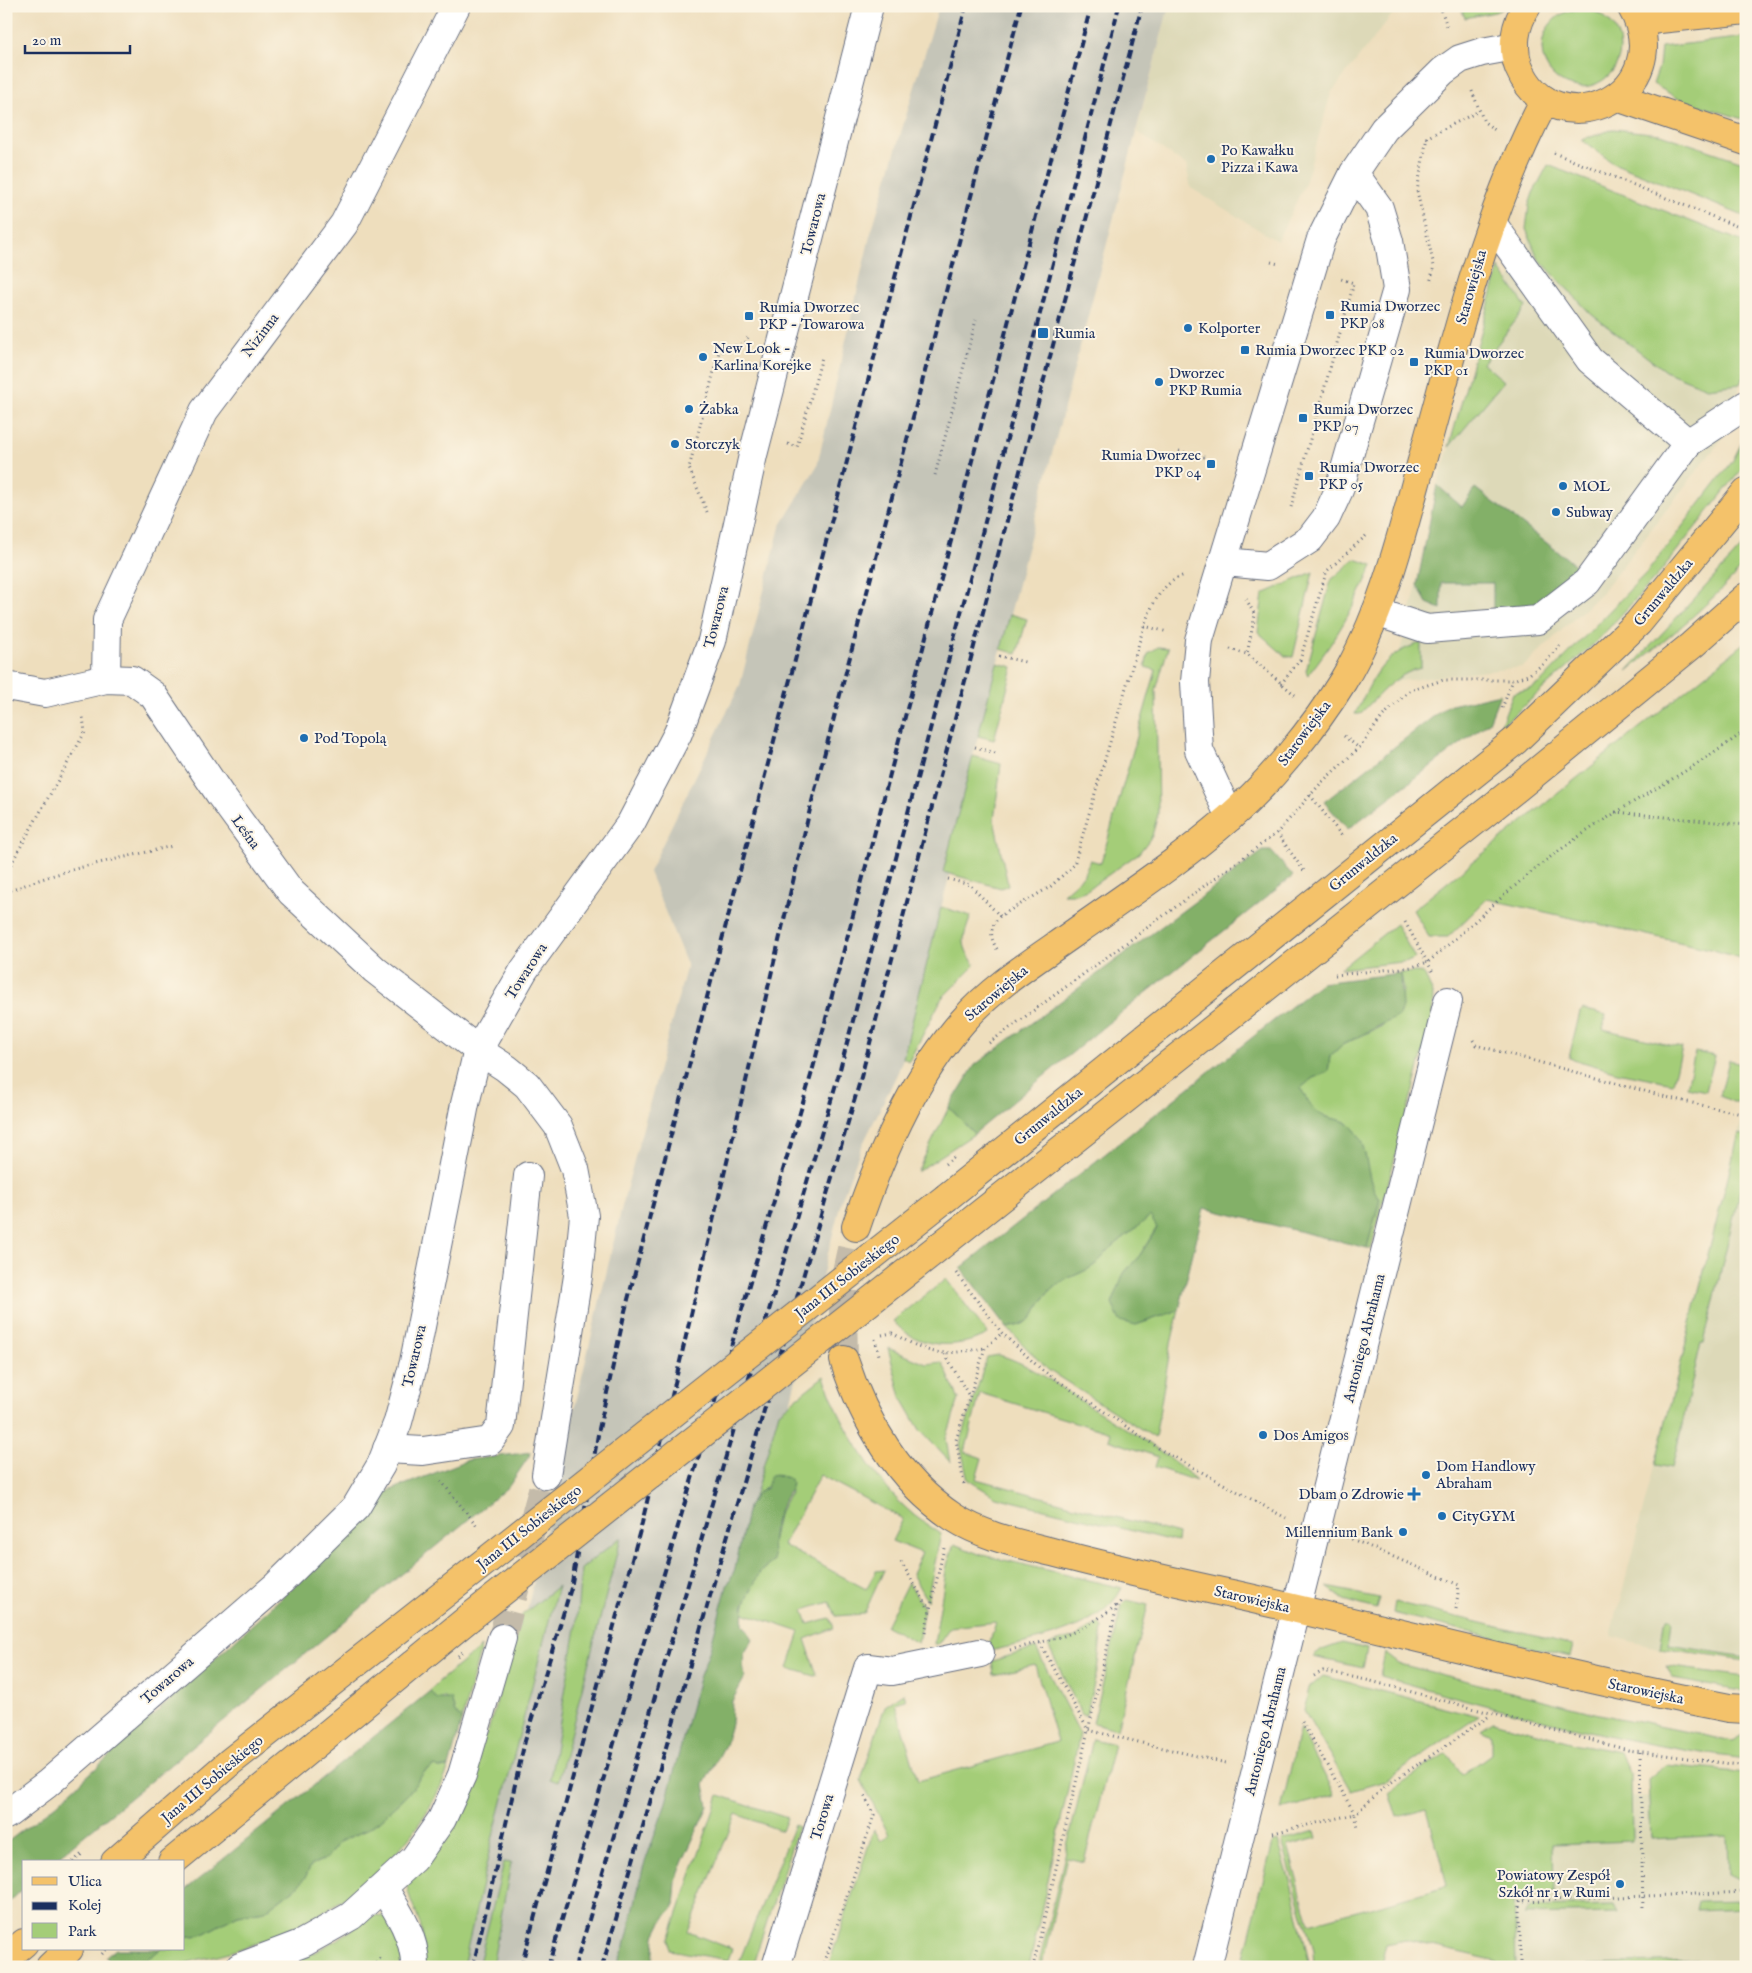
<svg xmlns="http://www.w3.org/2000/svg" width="1752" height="1973" font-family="'IM FELL English',serif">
<rect width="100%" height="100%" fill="#fcf5e5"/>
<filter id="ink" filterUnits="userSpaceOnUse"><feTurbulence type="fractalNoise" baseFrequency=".02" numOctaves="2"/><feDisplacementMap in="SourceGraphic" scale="10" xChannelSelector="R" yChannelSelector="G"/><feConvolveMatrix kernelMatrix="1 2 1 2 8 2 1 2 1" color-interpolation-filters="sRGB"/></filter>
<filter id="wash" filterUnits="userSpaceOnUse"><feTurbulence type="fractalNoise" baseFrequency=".0096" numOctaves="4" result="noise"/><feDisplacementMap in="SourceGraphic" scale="20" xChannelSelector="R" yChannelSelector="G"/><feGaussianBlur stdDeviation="1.12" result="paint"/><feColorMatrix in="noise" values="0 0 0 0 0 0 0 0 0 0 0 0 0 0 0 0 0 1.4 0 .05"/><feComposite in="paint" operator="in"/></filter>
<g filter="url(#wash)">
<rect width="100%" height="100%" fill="#eedebd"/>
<g fill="#ddd9b8">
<path d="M1169 6H1407L1391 16 1331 93 1305 184 1277 241 1191 188 1186 165 1137 132Z"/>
<path d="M1548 201 1746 351 1732 426 1602 592 1523 667 1392 682 1417 585 1437 485 1493 313Z"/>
<path d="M1746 1102V1658L1658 1648 1611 1636Z"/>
<path d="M1746 1792V1967H1498L1491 1807 1573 1799Z"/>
</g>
<path fill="#c5c5b8" d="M939 6H1169L943 871 950 873 903 1058 898 1072 861 1148 842 1198 783 1431 631 1967H437L524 1623 624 1198 687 965 649 872 740 685 780 527 817 466 870 236Z"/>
<g fill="#a4cd78" stroke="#607e6b">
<path d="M1460 6H1509L1495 12 1465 18Z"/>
<circle cx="1581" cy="48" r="39"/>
<path d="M1746 37V120L1679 99 1653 84 1659 67 1661 47Z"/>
<path d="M1614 129 1660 134 1746 163V217L1613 163 1582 140Z"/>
<path d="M1548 165 1746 243V369L1740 384 1707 388 1665 371 1591 314 1538 258 1526 229 1529 205 1533 193Z"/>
<path d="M1499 268 1526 307 1483 363 1504 381 1449 447Z"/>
<path d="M1746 434V464L1656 577 1597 641 1500 727 1513 693 1532 688 1541 682 1648 571 1732 462Z"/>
<path d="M1746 543V563C1710 604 1670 637 1627 671Z"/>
<path d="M1355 559 1373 565C1355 606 1335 641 1308 675L1306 671 1331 580Z"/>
<path d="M1313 572 1293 657 1285 656 1258 632 1263 594Z"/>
<path d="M1010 614 1027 619 1017 654 1001 649Z"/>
<path d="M1746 642V960L1710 949 1487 899 1448 937H1429L1413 910Z"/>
<path d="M1421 643V668C1395 674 1379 695 1360 714H1355C1373 680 1380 654 1421 643Z"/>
<path d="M1158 647 1168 648 1156 690 1158 814 1152 836 1139 853 1087 890 1076 894H1063L1083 876 1090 860 1101 863 1156 670 1145 667 1148 654Z"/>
<path d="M997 663 1013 667 994 740 978 736Z"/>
<path d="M973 756 1001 764 994 820 1008 885 1001 888 943 872Z"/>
<path d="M941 907 971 916C962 940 960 944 975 965L942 998 909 1061 903 1058Z"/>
<path d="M1396 924 1415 958 1410 961 1340 969Z"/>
<path d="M1418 972 1424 974 1433 993 1432 1018 1371 1248H1367L1380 1199C1363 1179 1369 1146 1353 1128 1345 1118 1332 1120 1322 1115 1311 1109 1306 1099 1300 1088L1313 1078 1328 1072 1330 1056 1342 1045 1382 1026 1403 991 1400 973Z"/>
<path d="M1583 1009 1606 1015 1603 1029 1682 1048 1673 1083 1617 1072 1569 1058 1580 1012Z"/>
<path d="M1695 1052 1715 1056 1706 1091 1687 1087Z"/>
<path d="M1729 1060 1746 1064V1102H1733L1720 1096Z"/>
<path d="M949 1107 974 1134 917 1172Z"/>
<path d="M1739 1133 1746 1136V1178L1742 1181 1704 1343H1701L1672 1468 1655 1465Z"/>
<path d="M1151 1215 1157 1227 1140 1255 1124 1273 1136 1325 1179 1310 1171 1344 1155 1438 1048 1370 1007 1328C1041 1322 1031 1311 1050 1291 1062 1278 1080 1275 1093 1266 1101 1261 1105 1252 1112 1247 1125 1236 1138 1227 1151 1215Z"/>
<path d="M946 1279 988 1334C957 1350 917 1349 893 1321Z"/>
<path d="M888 1348 926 1364 942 1362 959 1399 946 1439 950 1462 920 1430 901 1397Z"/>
<path d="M999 1355C1031 1364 1061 1388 1089 1406 1123 1427 1169 1453 1196 1481L1155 1467 1158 1457 1109 1440 1111 1433 980 1393 965 1452 982 1458 976 1479 1178 1534 1177 1542 996 1497 968 1480 960 1444 987 1357Z"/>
<path d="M824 1376C837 1419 874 1480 907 1509 917 1519 930 1526 941 1534L927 1601 912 1574 922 1553 892 1541 903 1519 820 1475 783 1545 866 1589 876 1571 884 1570 864 1614 836 1616 830 1602 803 1610 808 1624 830 1618 834 1628 805 1639 817 1675 815 1676 788 1668 800 1632 743 1613 747 1597 760 1572 774 1561 771 1548 778 1515 790 1493 788 1478 776 1475C768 1487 757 1494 748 1507L756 1491 779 1412Z"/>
<path d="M621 1537 558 1782 550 1779 576 1628 581 1569Z"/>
<path d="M954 1544 979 1554 1122 1588C1101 1631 1029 1641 987 1652L996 1622 950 1627 938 1644H934L947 1565Z"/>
<path d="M908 1582 924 1608 918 1643 886 1626Z"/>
<path d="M558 1586 491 1844 463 1967H424C423 1955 424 1942 422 1931 419 1916 406 1895 407 1881L488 1731 522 1615Z"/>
<path d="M1327 1587 1379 1598 1376 1609 1344 1600Z"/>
<path d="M1127 1600 1148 1605 1117 1729 1093 1723 1122 1605Z"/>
<path d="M1395 1602 1573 1645 1570 1657 1393 1613Z"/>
<path d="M1667 1618H1670L1672 1621 1669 1645 1746 1657V1660L1660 1648 1664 1623Z"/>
<path d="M1099 1623 1102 1628 1097 1672 1086 1715H1082L1048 1645 1075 1637Z"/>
<path d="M1342 1643 1367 1649 1363 1668 1313 1657 1322 1650Z"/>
<path d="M481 1647 462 1719 455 1713 453 1706 444 1697 437 1699 430 1691 437 1683Z"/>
<path d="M1036 1648 1080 1734 1029 1967H828L874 1829 881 1841 889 1835 861 1780 885 1706 904 1693 906 1700 895 1703 918 1781 1057 1742 1035 1665 994 1675 992 1661Z"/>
<path d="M1385 1653 1399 1664 1599 1714 1732 1741 1746 1733V1759C1621 1744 1501 1710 1380 1676Z"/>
<path d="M1666 1666 1746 1677V1692L1673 1679Z"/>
<path d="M1323 1676 1479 1716 1385 1781 1351 1791 1304 1711 1309 1688Z"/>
<path d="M1493 1721 1578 1744 1621 1752 1631 1775 1632 1841 1553 1844 1554 1892 1514 1894 1516 1967H1498L1497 1961 1406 1940 1386 1944 1380 1967H1314L1313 1950 1282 1841 1315 1831 1317 1838 1288 1846 1309 1924 1447 1886 1427 1809 1397 1817 1389 1792 1446 1753 1462 1775 1491 1754V1734L1481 1729Z"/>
<path d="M1300 1728 1335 1795 1281 1810Z"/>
<path d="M1093 1739 1114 1744 1084 1862 1067 1858 1042 1965 1046 1967H1038Z"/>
<path d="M1666 1765 1746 1773V1879L1741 1880 1728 1874 1727 1835 1651 1839 1648 1780Z"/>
<path d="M434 1766 439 1768 449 1767C408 1873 308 1937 200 1959 191 1961 181 1966 171 1967 160 1968 148 1967 136 1967L161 1949H184V1937L201 1935 238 1915 265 1911 299 1885 306 1876 311 1865 327 1858 339 1842 366 1830 378 1822 408 1794 425 1771Z"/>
<path d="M719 1795 787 1818 782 1831 736 1814 688 1932 732 1949 728 1960 670 1950 669 1939Z"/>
<path d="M794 1825 798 1827 753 1964 739 1962Z"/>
<path d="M1278 1841 1294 1894 1310 1967H1279L1244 1957 1273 1842Z"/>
<path d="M504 1862 511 1863 492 1967H478Z"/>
<path d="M1746 1901V1909L1697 1911 1699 1902Z"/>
<path d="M1614 1905 1618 1913 1524 1915 1531 1907Z"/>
<path d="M375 1915 384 1916 394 1924 405 1967H282C306 1958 328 1945 349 1932 358 1925 364 1917 375 1915Z"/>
<path d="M1699 1961V1967H1587V1964Z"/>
</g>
<g fill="#83b068" stroke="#4f7063">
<path d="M1437 485 1462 507 1475 488 1578 567 1542 605 1493 609V583H1441V609L1427 603 1417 585Z"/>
<path d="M1500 694 1489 722 1348 829 1324 802 1447 706Z"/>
<path d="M1263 851H1271L1293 876 1107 1024 974 1134 949 1107 975 1065Z"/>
<path d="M1400 973 1402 1007 1399 1016 1342 1045 1330 1056 1328 1072 1313 1078 1301 1088C1306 1099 1311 1109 1322 1115 1332 1120 1345 1118 1353 1128 1371 1147 1363 1179 1380 1199L1367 1248 1204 1208 1179 1310 1136 1325 1120 1321 1112 1304 1124 1273 1140 1255 1157 1228 1150 1216C1138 1227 1125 1236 1112 1247 1105 1253 1101 1261 1093 1266 1080 1275 1062 1278 1050 1291 1031 1311 1041 1322 1007 1328L961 1268 1321 983Z"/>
<path d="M532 1452 509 1486 52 1862H24V1888L6 1905V1843L57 1804 319 1563 367 1518 381 1494 468 1460Z"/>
<path d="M776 1475 788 1478 792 1483C790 1491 787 1494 784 1501 774 1517 770 1543 774 1561L760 1572 744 1605 743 1624 753 1639 744 1654 743 1665 745 1677 732 1701 731 1724 725 1745 704 1784 708 1806 682 1863 676 1882 674 1907 663 1920 655 1936 653 1967H616L625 1946 643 1868 665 1806 699 1678 709 1652 727 1586 735 1569 748 1507 757 1493 767 1488 770 1476Z"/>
<path d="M430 1691 437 1699H451L455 1713 462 1719 449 1767 439 1768 434 1766 425 1771 408 1794 378 1822 366 1830 339 1842 327 1858 311 1865 306 1876 299 1885 265 1911 238 1915 201 1935 184 1937V1891Z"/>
<path d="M116 1949H161L136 1967H113L106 1957Z"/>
</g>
</g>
<g filter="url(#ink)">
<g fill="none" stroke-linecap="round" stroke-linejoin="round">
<path stroke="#c4bbaa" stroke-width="28" stroke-dasharray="28 14" stroke-linecap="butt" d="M502 1638 546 1475"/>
<path stroke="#c4bbaa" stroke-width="28" stroke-dasharray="28 14" stroke-linecap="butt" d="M844 1360 843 1308 846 1272 856 1227"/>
<g stroke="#656c7f" stroke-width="30">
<g id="minor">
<path d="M1492 223 1590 360 1688 443"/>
<path d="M1225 562 1268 566 1310 539 1326 518 1339 490 1397 289 1389 241 1379 208 1354 173"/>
<path d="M1376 612 1427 629 1538 620 1587 582 1688 443 1746 405"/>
<path d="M106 679 107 620 204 411 344 224 456 6"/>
<path d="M6 686 45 693 106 679 132 680 153 695 221 796 291 892 375 970 478 1050 506 1068 527 1085 558 1126 575 1169 584 1216 578 1276 546 1475"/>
<path d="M1230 817 1199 750 1195 682 1199 640 1321 239 1354 173 1384 129 1443 71 1460 59 1482 52 1515 46"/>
<path d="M387 1449 423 1451 490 1441 501 1426 528 1176"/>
<path d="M6 1815 47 1784 277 1585 356 1507 381 1465 398 1422 414 1362 465 1104 478 1050 524 970 631 823 678 733 712 641 753 455 869 6"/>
<path d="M383 1888C398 1911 416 1939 415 1967"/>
<path d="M240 1967 303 1943 351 1916 414 1859 442 1819 462 1775 502 1638"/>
<path d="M776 1967 868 1668 892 1671 980 1653"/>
<path d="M1207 1967 1448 1001"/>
</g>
</g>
<g stroke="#656c7f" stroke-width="30">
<g id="major">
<path d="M1527 6C1515 24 1511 47 1519 68 1555 153 1682 93 1631 6"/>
<path d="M1640 21 1746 10"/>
<path d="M1617 97 1746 141"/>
<path d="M947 1197 1516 740 1638 623 1746 492"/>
<path d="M856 1227C879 1158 914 1077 963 1021 995 984 1041 957 1081 928 1131 893 1183 858 1229 818 1271 781 1314 728 1343 681 1380 619 1399 545 1418 475 1454 348 1483 217 1545 100"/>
<path d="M940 1246 1518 787 1692 645 1746 597"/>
<path d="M844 1360C864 1421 899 1481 953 1517 984 1537 1021 1544 1056 1553 1116 1569 1176 1582 1236 1595 1401 1632 1563 1676 1729 1708L1746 1709"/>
<path d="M115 1862 230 1762 486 1561"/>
<path d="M172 1862 469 1618"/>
<path d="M6 1958 24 1943"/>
<path d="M50 1967 69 1949"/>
</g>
</g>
<g stroke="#656c7f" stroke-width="3" stroke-dasharray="1 4" stroke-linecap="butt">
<path d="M1440 6 1448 29"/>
<path d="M1472 91 1484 122 1495 130"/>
<path d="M1427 137 1417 191 1434 266 1430 283"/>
<path d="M1426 138 1479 111"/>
<path d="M1554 153 1746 230"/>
<path d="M1271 262 1279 264"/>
<path d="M788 444 797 447 822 357"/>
<path d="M1179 451 1204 457"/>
<path d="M935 475 976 320"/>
<path d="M1291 507 1354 283 1341 279"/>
<path d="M707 512 689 468 719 352 746 342 749 335"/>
<path d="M1328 570 1368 534"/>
<path d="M1246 599 1255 615 1247 654"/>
<path d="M1144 626 1168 632"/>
<path d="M1230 649 1247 654 1295 695"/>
<path d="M999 656 1025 662"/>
<path d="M1281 684 1300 660 1327 570"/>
<path d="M1502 708 1513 680"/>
<path d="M1344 736 1359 748"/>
<path d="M975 747 999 754"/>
<path d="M1310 795 1342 836"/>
<path d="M1615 812 1746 825"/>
<path d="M1277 833 1304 871"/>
<path d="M6 873 85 732 83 717"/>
<path d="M948 879 970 885 1000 916"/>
<path d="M6 893C58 869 117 860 172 846"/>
<path d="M1405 922 1434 974"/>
<path d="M997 949C989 937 990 926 1000 916L1050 887 1074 865 1144 626C1152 604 1162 582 1185 575"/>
<path d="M1335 975 1412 967 1428 962C1475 923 1517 880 1567 845 1625 803 1690 773 1746 730"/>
<path d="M1473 1040 1476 1045 1670 1098 1746 1115"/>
<path d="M989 1043 1277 833 1322 782 1359 748 1383 716 1409 691 1443 680H1513L1528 675 1542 665 1560 646"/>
<path d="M956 1273 1002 1333 1042 1370 1163 1451 1286 1518"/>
<path d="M882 1335 892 1333C934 1356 937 1356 985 1348"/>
<path d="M875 1339 879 1355"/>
<path d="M945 1354 969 1396"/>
<path d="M441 1481 478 1527"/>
<path d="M964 1484 956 1440 985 1348 1002 1333"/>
<path d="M1347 1537 1459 1585 1456 1609"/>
<path d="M901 1562 929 1609"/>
<path d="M925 1632 944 1548"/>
<path d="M1040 1643 1088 1730 1226 1763"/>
<path d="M1010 1650 1061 1637 1086 1627 1116 1606"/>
<path d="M1314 1676 1323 1671 1371 1681 1628 1750 1746 1766"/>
<path d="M1302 1722 1355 1814 1386 1786 1491 1715"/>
<path d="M1640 1752 1643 1912"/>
<path d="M1273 1833 1355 1814 1358 1827"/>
<path d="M73 1862 84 1852"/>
<path d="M102 1954 107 1949"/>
<path d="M373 1967 381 1957"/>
<path d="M823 1967 874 1815 863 1793"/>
<path d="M1033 1967 1117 1606 1121 1601"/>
<path d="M1520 1967V1901L1746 1892"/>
</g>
<use href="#minor" stroke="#fff" stroke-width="28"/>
<use href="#major" stroke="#f4c26a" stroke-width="28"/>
<g stroke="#1b2f5e" stroke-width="4" stroke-dasharray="8 4" stroke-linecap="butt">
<path d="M473 1967 525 1741 571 1588 599 1429 625 1311 966 6"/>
<path d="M521 1967 642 1523 811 805 1021 6"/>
<path d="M548 1967 812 1072 1091 6"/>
<path d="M575 1967 838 1077 1035 333 1119 6"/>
<path d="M602 1967 860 1081 1142 6"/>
</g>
<g stroke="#656c7f" stroke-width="30" stroke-linecap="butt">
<g id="major-bridge">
<path d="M486 1561 947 1197"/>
<path d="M469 1618 940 1246"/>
</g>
</g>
<g stroke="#656c7f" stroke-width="3" stroke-dasharray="1 4" stroke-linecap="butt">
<path d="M945 1164 954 1157"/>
<path d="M458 1656 465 1650"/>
</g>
<use href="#major-bridge" stroke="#f4c26a" stroke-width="28"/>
</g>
</g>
<g fill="#1f6fb2" stroke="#fcf5e5" stroke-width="2">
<circle cx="1211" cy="159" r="5"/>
<rect x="1325" y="310" width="10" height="10" rx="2.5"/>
<rect x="744" y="311" width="10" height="10" rx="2.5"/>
<circle cx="1188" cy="328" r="5"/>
<rect x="1037" y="327" width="12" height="12" rx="2.5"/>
<rect x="1240" y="345" width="10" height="10" rx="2.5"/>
<circle cx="703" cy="357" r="5"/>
<rect x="1409" y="357" width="10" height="10" rx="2.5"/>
<circle cx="1159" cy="382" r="5"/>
<circle cx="689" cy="409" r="5"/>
<rect x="1298" y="413" width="10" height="10" rx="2.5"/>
<circle cx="675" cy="444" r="5"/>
<rect x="1206" y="459" width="10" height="10" rx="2.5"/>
<rect x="1304" y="471" width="10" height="10" rx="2.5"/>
<circle cx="1563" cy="486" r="5"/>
<circle cx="1556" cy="512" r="5"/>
<circle cx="304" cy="738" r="5"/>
<circle cx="1263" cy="1435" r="5"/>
<circle cx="1426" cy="1475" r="5"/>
<path d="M1411.5 1486.5h5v5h5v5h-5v5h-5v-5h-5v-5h5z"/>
<circle cx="1442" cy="1516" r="5"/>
<circle cx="1403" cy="1532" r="5"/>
<circle cx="1620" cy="1884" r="5"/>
</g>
<g text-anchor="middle" stroke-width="4" stroke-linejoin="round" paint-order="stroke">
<g font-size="15" fill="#1b2f5e" stroke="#fcf5e5" text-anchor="start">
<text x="1221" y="155">Po Kawałku<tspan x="1221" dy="17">Pizza i Kawa</tspan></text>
<text x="1340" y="311">Rumia Dworzec<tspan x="1340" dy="17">PKP 08</tspan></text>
<text x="759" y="312">Rumia Dworzec<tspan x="759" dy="17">PKP - Towarowa</tspan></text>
<text x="1198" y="333">Kolporter</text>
<text x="1054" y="338">Rumia</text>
<text x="713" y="353">New Look -<tspan x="713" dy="17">Karlina Korejke</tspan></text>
<text x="1255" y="355">Rumia Dworzec PKP 02</text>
<text x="1424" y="358">Rumia Dworzec<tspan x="1424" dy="17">PKP 01</tspan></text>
<text x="1169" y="378">Dworzec<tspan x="1169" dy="17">PKP Rumia</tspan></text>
<text x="699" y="414">Żabka</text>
<text x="1313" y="414">Rumia Dworzec<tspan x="1313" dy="17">PKP 07</tspan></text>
<text x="685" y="449">Storczyk</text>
<text x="1201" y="460" text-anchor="end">Rumia Dworzec<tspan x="1201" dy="17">PKP 04</tspan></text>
<text x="1319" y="472">Rumia Dworzec<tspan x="1319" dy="17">PKP 05</tspan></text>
<text x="1573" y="491">MOL</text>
<text x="1566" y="517">Subway</text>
<text x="314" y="743">Pod Topolą</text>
<text x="1273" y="1440">Dos Amigos</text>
<text x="1436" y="1471">Dom Handlowy<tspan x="1436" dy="17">Abraham</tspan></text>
<text x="1404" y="1499" text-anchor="end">Dbam o Zdrowie</text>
<text x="1452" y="1521">CityGYM</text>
<text x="1393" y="1537" text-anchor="end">Millennium Bank</text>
<text x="1610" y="1880" text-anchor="end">Powiatowy Zespół<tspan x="1610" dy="17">Szkół nr 1 w Rumi</tspan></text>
</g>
<g font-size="15" fill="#1b2f5e" stroke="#fcf5e5">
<text transform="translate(813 224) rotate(-76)" y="5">Towarowa</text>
<text transform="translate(1471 287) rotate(-74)" y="5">Starowiejska</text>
<text transform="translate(260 335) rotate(-53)" y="5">Nizinna</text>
<text transform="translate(1663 592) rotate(-50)" y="5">Grunwaldzka</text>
<text transform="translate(716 617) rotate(-76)" y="5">Towarowa</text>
<text transform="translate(1304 733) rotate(-53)" y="5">Starowiejska</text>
<text transform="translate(246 832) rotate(54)" y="5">Leśna</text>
<text transform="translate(1363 862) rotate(-39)" y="5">Grunwaldzka</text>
<text transform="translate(526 971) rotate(-57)" y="5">Towarowa</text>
<text transform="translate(996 993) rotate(-40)" y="5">Starowiejska</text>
<text transform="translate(1048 1116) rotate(-39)" y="5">Grunwaldzka</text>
<text transform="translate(847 1276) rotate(-38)" y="5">Jana III Sobieskiego</text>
<text transform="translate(1364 1338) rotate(-76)" y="5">Antoniego Abrahama</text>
<text transform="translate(414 1356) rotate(-77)" y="5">Towarowa</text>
<text transform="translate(529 1527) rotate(-38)" y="5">Jana III Sobieskiego</text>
<text transform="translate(1252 1599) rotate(13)" y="5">Starowiejska</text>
<text transform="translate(167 1680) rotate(-41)" y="5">Towarowa</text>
<text transform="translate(1646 1691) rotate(12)" y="5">Starowiejska</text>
<text transform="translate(1265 1731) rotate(-76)" y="5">Antoniego Abrahama</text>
<text transform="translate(212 1779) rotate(-40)" y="5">Jana III Sobieskiego</text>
<text transform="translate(822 1817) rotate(-73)" y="5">Torowa</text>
</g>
</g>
<rect width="1752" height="1973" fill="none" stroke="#fcf5e5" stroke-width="25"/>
<rect x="22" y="1860" width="162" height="90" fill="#fcf5e5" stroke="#a2a6af"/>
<rect x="32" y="1877" width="25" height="8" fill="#f4c26a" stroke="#a2a6af"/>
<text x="68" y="1886" font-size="15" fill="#1b2f5e">Ulica</text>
<rect x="32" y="1902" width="25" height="8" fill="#1b2f5e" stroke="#a2a6af"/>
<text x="68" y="1910" font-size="15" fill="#1b2f5e">Kolej</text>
<rect x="32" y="1923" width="25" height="15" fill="#a4cd78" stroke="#a2a6af"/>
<text x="68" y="1936" font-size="15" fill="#1b2f5e">Park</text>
<path d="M25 45v8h105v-8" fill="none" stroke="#1b2f5e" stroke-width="2.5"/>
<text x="32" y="45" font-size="15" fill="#1b2f5e" stroke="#fcf5e5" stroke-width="4" paint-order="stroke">20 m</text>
</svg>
